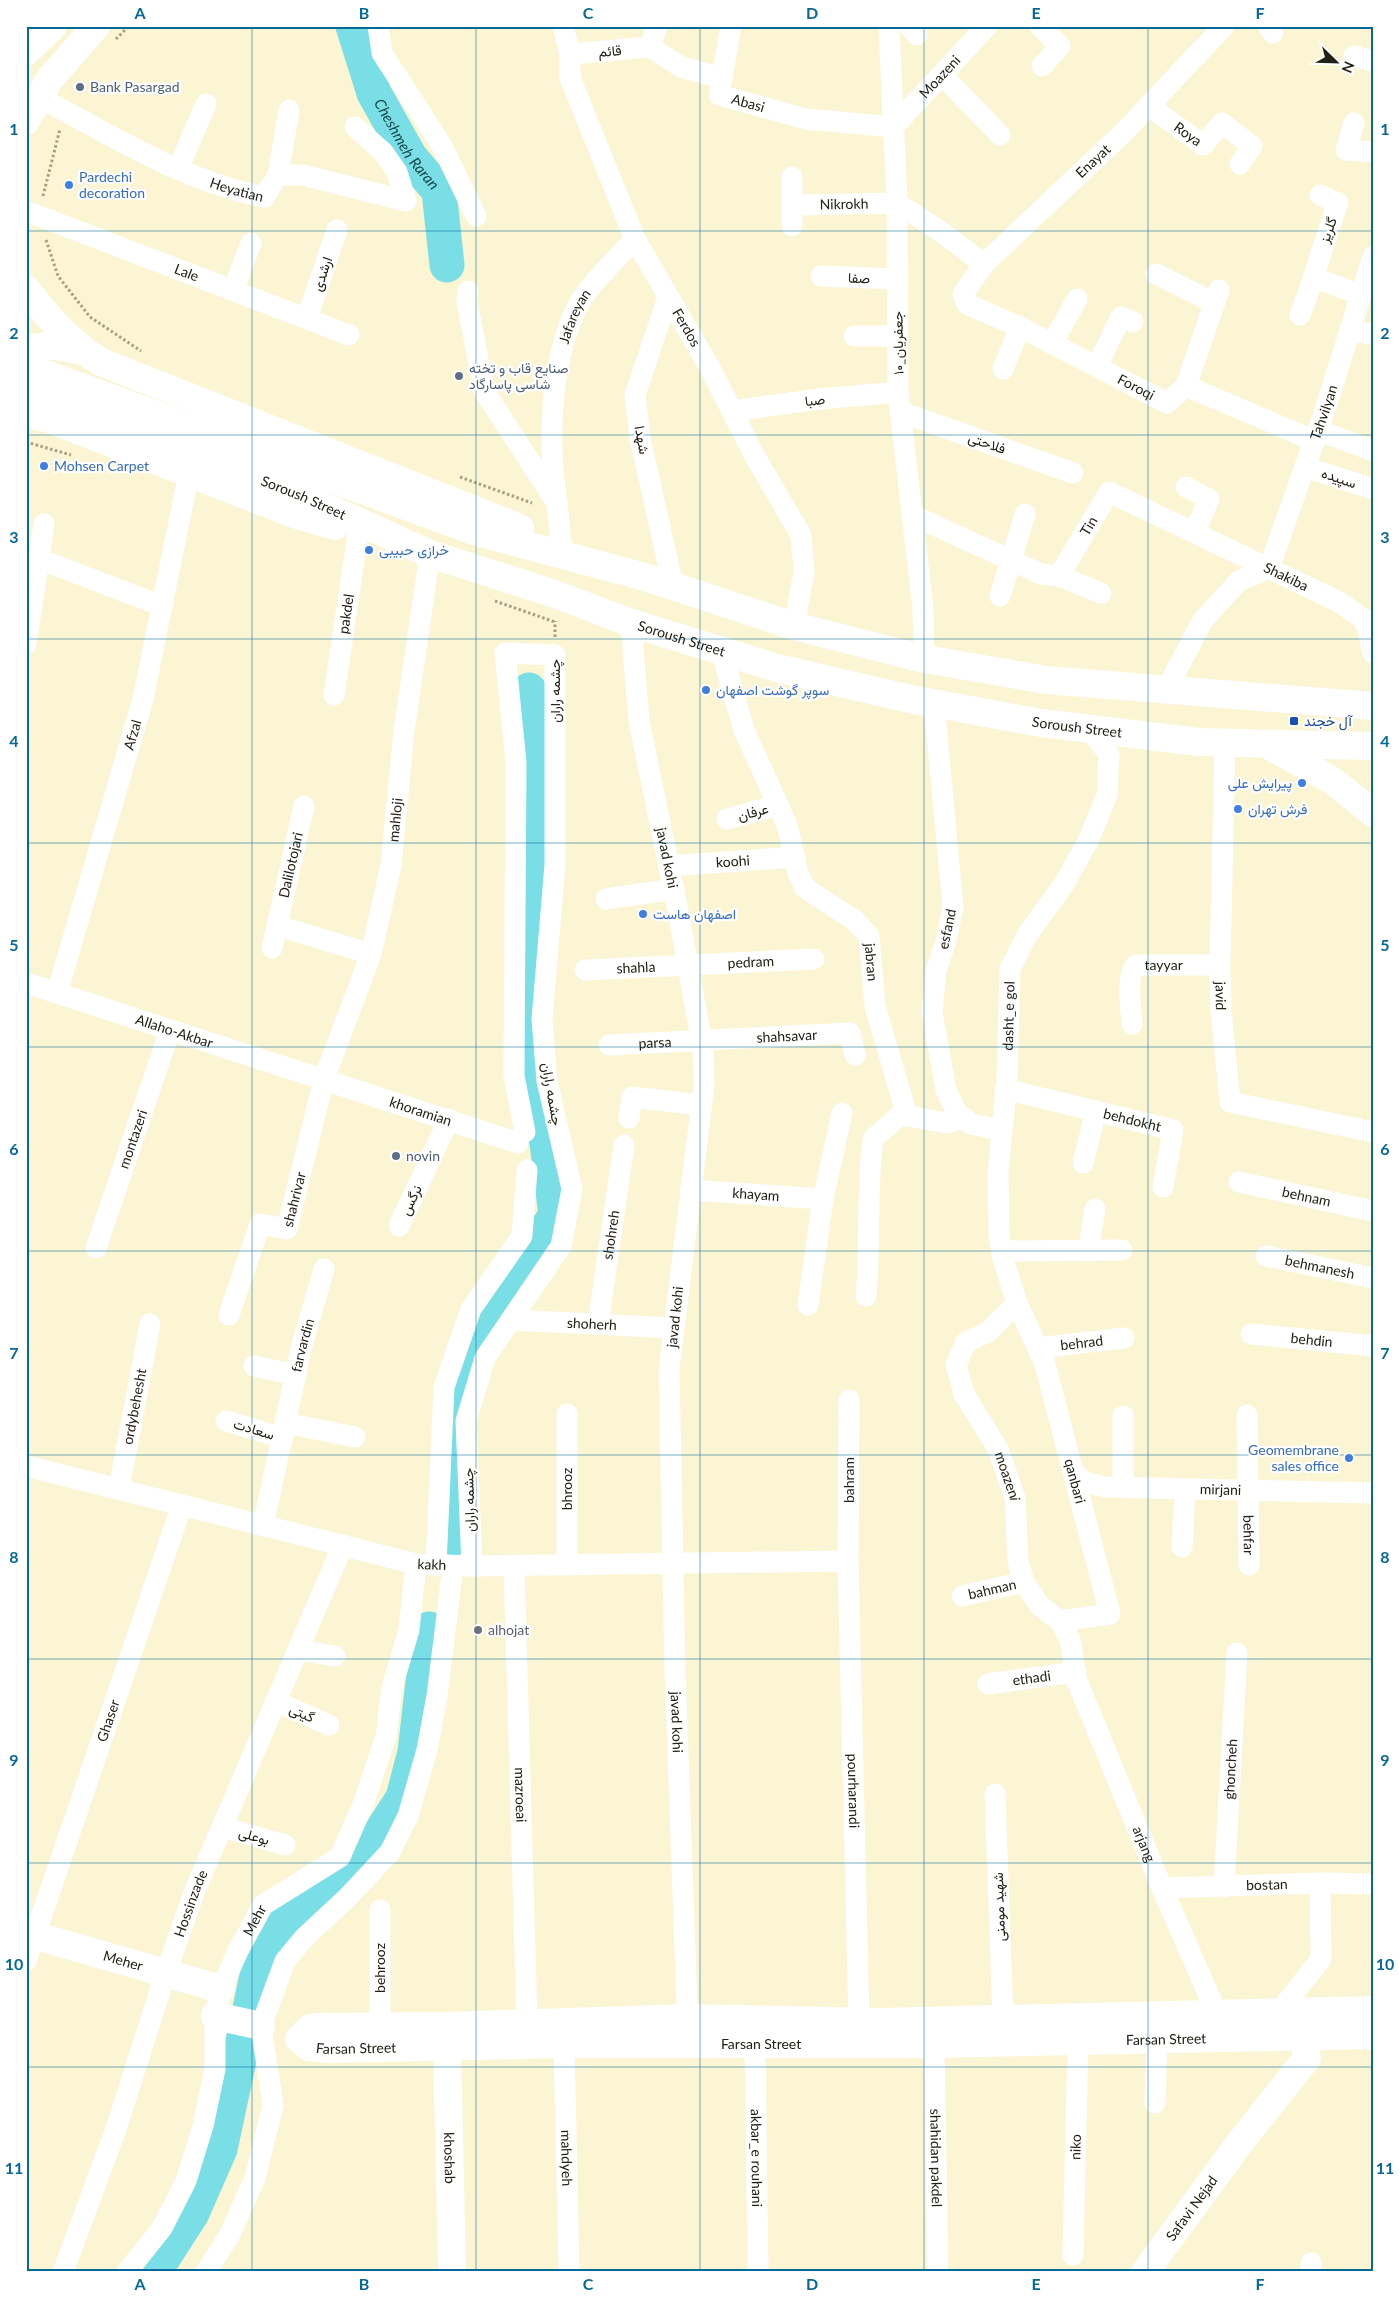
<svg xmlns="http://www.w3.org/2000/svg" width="1399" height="2298" font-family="Lato,Vazirmatn,sans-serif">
<rect width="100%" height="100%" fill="#fbf5d3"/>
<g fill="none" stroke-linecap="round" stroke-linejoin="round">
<g stroke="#79dee6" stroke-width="35">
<path id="s1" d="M353 26 374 93 410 157 439 191 447 265"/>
<path d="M448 1542 457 1382 472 1332 490 1302 524 1262 556 1215 547 1143 535 1091 528 1016 536 831 529 690"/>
<path d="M154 2272 192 2213 220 2149 258 1971 288 1917 363 1860 403 1798 415 1752 429 1629"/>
</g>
<g stroke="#a4a087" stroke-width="3" stroke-dasharray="2.5 2.5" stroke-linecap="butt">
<path d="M116 39 129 26"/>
<path d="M43 196 60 129"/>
<path d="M46 240 58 276 90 317 141 351"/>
<path d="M26 442 71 455"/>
<path d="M460 477 532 503"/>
<path d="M495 601 555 622"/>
<path d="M555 637V621"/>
</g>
<g stroke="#fff" stroke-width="21">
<path d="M30 26 32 46"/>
<path d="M378 26 382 53 442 146 476 216"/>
<path id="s2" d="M563 26 570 54V78L635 239 710 368 754 455 801 535 804 572 794 626"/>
<path id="s3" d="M657 26 650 47 681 67 722 78 719 95 806 119 893 127 987 26"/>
<path d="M889 26 897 203 898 392 923 609 924 659"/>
<path d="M909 26 917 35"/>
<path d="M1040 26 1060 46 1042 66"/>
<path id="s4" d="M1224 26 1124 132 984 264 963 294 967 304 1020 327 1167 403 1186 386 1315 441"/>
<path d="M1268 26 1273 33"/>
<path d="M570 54 650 47"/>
<path d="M1354 56 1373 61"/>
<path d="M942 75 1000 135"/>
<path d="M722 78 731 26"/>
<path id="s5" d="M39 97C112 136 183 181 264 197L278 175H303L406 201 397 172 383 152 355 127"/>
<path id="s6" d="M1149 106 1203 145 1222 123 1252 146 1240 164"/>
<path d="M1354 123 1346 150 1373 152"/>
<path d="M178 169 206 104"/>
<path d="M278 175 289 110"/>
<path id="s7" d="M793 205 897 203 937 229 984 264"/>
<path id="s8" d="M26 211 349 335"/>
<path d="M792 226V177"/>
<path d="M1156 274 1214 303"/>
<path d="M821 276 897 279"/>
<path d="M1315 278 1361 295"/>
<path d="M233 290 251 243"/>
<path d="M468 291 467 302 484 391 557 503 561 543"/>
<path d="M668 297 635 395 640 438 673 586"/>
<path d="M1300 315C1315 278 1324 240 1338 203L1320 195"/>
<path d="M307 318 337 230"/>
<path d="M1350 331 1373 334"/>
<path d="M854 336H897"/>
<path d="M1052 344 1077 299"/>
<path d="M1097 366 1121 317 1133 322"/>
<path d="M1003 369 1020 327"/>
<path d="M1186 386 1219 290"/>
<path d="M732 411 819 399 898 392"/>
<path d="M901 412 1073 473"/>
<path d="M1318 430 1373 451"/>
<path d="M1305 467 1373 489"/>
<path d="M1186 487 1209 499 1195 532"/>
<path id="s9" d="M557 503C547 442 550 354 581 300 591 283 620 255 635 239"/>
<path id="s10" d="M912 515 1041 574 1059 576 1109 492 1339 602 1365 620 1373 653"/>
<path d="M39 559 44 524"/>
<path id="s11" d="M1269 568 1326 407 1373 256"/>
<path d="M1059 576 1101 593"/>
<path d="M1000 596 1025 514"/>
<path id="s12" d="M631 623 639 721 678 911 703 1049 704 1085 669 1369 675 1671 688 2032"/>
<path d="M26 644 39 559 162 606"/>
<path id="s13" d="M721 650 744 730 787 825 798 873 805 888 854 920 869 936 875 1006 907 1116H899L873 1139C866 1191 871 1243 866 1296"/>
<path d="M1166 690 1203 620 1239 581 1269 568"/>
<path id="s14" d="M334 695 358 533"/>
<path d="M934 703 953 907 946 941 936 971 932 1012 946 1090 958 1115 963 1118"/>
<path id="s15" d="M1225 742 1220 965 1221 1011 1230 1102 1373 1132"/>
<path d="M727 819 778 805"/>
<path id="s16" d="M669 866 795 857"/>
<path d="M606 899 674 889"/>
<path d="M278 926 371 954"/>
<path id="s17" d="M272 948 304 806"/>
<path id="s18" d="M585 970 814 959"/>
<path id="s19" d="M26 983 518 1143"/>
<path id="s20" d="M57 993 143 699 189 473"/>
<path id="s21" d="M1132 1024C1131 1010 1126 974 1136 965H1220"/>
<path id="s22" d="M609 1045 850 1033 855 1055"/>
<path id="s23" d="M1005 1089 1173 1130 1163 1187"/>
<path d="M907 1116 947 1123 963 1118 971 1124 1000 1130"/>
<path d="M629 1118 632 1097 701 1105"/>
<path d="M1083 1163 1096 1111"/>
<path id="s24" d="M1239 1182 1373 1211"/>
<path id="s25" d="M690 1190 823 1199"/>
<path d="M399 1226 449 1119"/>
<path id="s26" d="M96 1248 170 1030"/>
<path d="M1002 1251 1122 1250"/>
<path d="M1088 1251 1095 1209"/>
<path id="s27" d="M1266 1256 1373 1278"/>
<path id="s28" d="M1017 1303 988 1332 966 1342 956 1365 964 1394 998 1449 1015 1498 1018 1561 1024 1582 1040 1606 1060 1621 1070 1640 1077 1681 1162 1888 1217 2014 1215 2026"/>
<path d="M808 1305 823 1199 842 1113"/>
<path id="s29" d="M229 1315 260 1224 287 1229 324 1079 371 954 391 865 404 731 430 554"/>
<path id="s30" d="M511 1320 674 1328"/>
<path id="s31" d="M598 1324 624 1145"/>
<path id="s32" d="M1251 1334 1373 1346"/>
<path id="s33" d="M1038 1348 1124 1338"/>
<path d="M254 1366 296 1375"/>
<path id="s34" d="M849 1400 848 1561 859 2022"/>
<path d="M567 1414V1565"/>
<path id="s35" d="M1247 1415 1249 1565"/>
<path d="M226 1421 283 1438"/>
<path d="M285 1423 355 1437"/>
<path id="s36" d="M26 1466 416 1564 472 1566 848 1561"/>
<path id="s37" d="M1073 1472 1084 1482 1105 1487 1373 1493"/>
<path d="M1123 1487V1416"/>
<path id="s38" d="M119 1489 150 1324"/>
<path id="s39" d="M263 1526 301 1349 324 1269"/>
<path d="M1182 1547 1185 1489"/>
<path d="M436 1565 444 1387 471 1309 522 1236 527 1170"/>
<path d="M472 1566 466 1421 485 1358 561 1246 572 1189 547 1081 542 1019 555 865V655L505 653 516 762 514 1076 525 1132"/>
<path id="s40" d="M514 1566 527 2023"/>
<path id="s41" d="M962 1596 1024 1582"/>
<path id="s42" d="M1060 1621 1110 1614 1045 1364 1017 1303 1003 1259 999 1235 998 1172 1007 1080 1010 969 1027 935 1064 884 1088 841 1107 795 1109 754 1088 728"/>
<path d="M298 1650 335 1656"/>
<path id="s43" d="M988 1684 1076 1672"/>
<path d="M275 1701 329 1725"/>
<path d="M995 1794 1003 2019"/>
<path d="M222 1827 285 1845"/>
<path id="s44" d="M1224 1887 1237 1653"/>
<path id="s45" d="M1162 1888 1320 1883 1373 1884"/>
<path d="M380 1910V2027"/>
<path id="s46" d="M26 1961 182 1505"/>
<path d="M1279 2012 1321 1959 1320 1883"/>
<path id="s47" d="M564 2044 569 2272"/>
<path id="s48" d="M755 2044 758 2272"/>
<path id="s49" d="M934 2044 938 2272"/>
<path d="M1155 2103 1157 2039"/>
<path id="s50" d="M1073 2255 1078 2041"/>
<path id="s51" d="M63 2272 116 2129 166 1972 195 1890 343 1545"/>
<path id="s52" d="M127 2272 162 2228 186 2181 203 2126 215 2069V2016L221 1989 238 1951 263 1905 340 1857 364 1802 386 1736 392 1687 409 1630 416 1564"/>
<path d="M206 2272 229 2236 255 2178 273 2105 261 2026 285 1961 304 1938 348 1897 390 1852 408 1816 427 1750 437 1696 453 1566"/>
<path d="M1311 2272V2263"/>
</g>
<g stroke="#fff" stroke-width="28">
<path id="s53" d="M26 1933 221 1989"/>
<path id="s54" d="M1373 2010 879 2022 687 2018 446 2026 316 2027 310 2028 299 2039 309 2047 328 2049 564 2044H934L1373 2035"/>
<path d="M215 2016 261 2026"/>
<path id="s55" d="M447 2046 452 2272"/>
<path id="s56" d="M1145 2272 1238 2145 1307 2058 1303 2036V2018"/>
</g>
<g stroke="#fff" stroke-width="28">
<path d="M26 52 53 26"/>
<path d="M26 121 49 80 96 26"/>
<path d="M26 289C47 317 71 344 101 362L520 528"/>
<path d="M26 351C45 342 64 347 83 351"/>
<path d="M26 367 474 531 645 577 794 626 920 658 1046 680 1373 706"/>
<path id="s57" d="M26 389 300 495 430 554 555 594 631 623 777 668 910 699 1041 723 1199 742 1373 746"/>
<path d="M26 413 49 419 294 514 335 526"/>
<path d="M1270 746 1333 781 1373 813"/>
</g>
</g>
<path fill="none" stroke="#056997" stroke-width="1" stroke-opacity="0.55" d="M252 26V2272M476 26V2272M700 26V2272M924 26V2272M1148 26V2272M26 231H1373M26 435H1373M26 639H1373M26 843H1373M26 1047H1373M26 1251H1373M26 1455H1373M26 1659H1373M26 1863H1373M26 2067H1373"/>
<g fill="#5c6f8a" stroke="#fff" stroke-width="2">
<circle cx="80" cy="87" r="5"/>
<circle cx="459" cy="376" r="5"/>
<circle cx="396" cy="1156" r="5"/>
</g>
<g fill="#3f7fe0" stroke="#fff" stroke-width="2">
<circle cx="69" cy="185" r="5"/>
<circle cx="44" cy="466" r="5"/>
<circle cx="369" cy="550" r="5"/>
<circle cx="706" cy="690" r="5"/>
<circle cx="1302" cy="783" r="5"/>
<circle cx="1238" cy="809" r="5"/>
<circle cx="643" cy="914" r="5"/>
<circle cx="1349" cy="1458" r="5"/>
</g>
<rect fill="#1a4fb4" stroke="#fff" stroke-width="2" x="1289" y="716" width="10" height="10" rx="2.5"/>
<circle fill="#6b7280" stroke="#fff" stroke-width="2" cx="478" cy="1630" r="5"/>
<g text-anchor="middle" stroke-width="4.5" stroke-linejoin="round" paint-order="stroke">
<g font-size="14" fill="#222014" stroke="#fff">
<text transform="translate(610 51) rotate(-4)" y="5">قائم</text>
<text dy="5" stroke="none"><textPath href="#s3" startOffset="365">Moazeni</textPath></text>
<text dy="5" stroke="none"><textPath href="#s3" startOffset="149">Abasi</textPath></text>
<text dy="5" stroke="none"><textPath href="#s6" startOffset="48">Roya</textPath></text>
<text transform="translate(1093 161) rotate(-43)" y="5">Enayat</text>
<text dy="5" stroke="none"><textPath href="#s5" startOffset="219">Heyatian</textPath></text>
<text dy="5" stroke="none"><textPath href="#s7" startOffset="51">Nikrokh</textPath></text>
<text transform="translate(1328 230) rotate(-70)" y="5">گلریز</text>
<text dy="5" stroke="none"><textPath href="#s8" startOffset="172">Lale</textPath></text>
<text transform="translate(322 274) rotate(-71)" y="5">ارشدی</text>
<text transform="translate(859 278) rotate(2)" y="5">صفا</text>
<text dy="5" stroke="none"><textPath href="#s9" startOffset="190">Jafareyan</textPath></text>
<text dy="5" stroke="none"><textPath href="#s2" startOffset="329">Ferdos</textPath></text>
<text transform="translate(898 343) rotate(-91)" y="5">۱۰_جعفریان</text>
<text dy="5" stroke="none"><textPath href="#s4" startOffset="574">Foroqi</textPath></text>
<text transform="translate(815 400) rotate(-7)" y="5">صبا</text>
<text dy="5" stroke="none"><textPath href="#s11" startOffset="165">Tahvilyan</textPath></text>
<text transform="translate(642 440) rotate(80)" y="5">شهدا</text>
<text transform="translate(987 443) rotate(19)" y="5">فلاحتی</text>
<text transform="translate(1339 478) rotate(19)" y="5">سپیده</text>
<text dy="5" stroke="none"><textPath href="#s57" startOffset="298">Soroush Street</textPath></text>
<text dy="5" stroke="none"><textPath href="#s10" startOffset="218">Tin</textPath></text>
<text dy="5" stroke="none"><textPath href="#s10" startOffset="454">Shakiba</textPath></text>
<text dy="5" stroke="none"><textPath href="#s14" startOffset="82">pakdel</textPath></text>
<text dy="5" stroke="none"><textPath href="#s57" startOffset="702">Soroush Street</textPath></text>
<text transform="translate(555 691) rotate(-90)" y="5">چشمه راران</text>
<text dy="5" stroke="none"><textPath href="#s57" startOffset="1108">Soroush Street</textPath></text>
<text dy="5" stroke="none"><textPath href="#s20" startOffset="269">Afzal</textPath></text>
<text transform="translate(753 812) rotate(-15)" y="5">عرفان</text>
<text dy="5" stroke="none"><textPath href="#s29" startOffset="548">mahloji</textPath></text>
<text dy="5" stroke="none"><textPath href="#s12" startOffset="238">javad kohi</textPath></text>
<text dy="5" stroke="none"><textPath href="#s16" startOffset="64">koohi</textPath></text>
<text dy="5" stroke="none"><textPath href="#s17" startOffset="85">Dalilotojari</textPath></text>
<text transform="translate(947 929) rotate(-78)" y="5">esfand</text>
<text dy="5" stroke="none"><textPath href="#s18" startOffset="166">pedram</textPath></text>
<text dy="5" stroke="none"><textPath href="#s13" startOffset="360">jabran</textPath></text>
<text dy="5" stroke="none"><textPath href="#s21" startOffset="88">tayyar</textPath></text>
<text dy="5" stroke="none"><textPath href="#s18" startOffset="51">shahla</textPath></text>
<text dy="5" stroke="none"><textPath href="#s15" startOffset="254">javid</textPath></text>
<text dy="5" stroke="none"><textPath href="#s42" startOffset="666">dasht_e gol</textPath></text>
<text dy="5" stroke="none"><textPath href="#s19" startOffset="156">Allaho-Akbar</textPath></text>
<text dy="5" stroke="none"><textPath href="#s22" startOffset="178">shahsavar</textPath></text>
<text dy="5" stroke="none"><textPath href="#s22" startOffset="46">parsa</textPath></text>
<text transform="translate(552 1094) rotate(80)" y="5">چشمه راران</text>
<text dy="5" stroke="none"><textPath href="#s19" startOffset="415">khoramian</textPath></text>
<text dy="5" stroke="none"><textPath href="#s23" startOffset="131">behdokht</textPath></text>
<text dy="5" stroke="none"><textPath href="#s26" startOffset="115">montazeri</textPath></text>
<text dy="5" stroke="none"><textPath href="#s25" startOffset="66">khayam</textPath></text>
<text dy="5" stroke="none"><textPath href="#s29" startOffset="154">shahrivar</textPath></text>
<text dy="5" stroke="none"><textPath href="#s24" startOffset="69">behnam</textPath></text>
<text transform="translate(411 1200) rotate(-65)" y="5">نرگس</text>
<text dy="5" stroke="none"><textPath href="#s31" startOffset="90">shohreh</textPath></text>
<text dy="5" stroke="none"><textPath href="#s27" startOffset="55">behmanesh</textPath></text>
<text transform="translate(675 1317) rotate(-84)" y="5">javad kohi</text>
<text dy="5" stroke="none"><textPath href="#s30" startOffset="81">shoherh</textPath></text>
<text dy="5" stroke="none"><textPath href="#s32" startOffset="61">behdin</textPath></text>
<text dy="5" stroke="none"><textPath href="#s33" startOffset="44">behrad</textPath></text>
<text dy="5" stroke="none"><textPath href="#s39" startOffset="185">farvardin</textPath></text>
<text dy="5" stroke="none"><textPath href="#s38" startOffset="84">ordybehesht</textPath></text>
<text transform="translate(254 1429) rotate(17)" y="5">سعادت</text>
<text dy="5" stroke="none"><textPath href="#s28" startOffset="214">moazeni</textPath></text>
<text transform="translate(849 1480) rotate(-90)" y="5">bahram</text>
<text transform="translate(1075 1481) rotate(75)" y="5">qanbari</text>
<text transform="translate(567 1489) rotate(-90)" y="5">bhrooz</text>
<text dy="5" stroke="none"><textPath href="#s37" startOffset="152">mirjani</textPath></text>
<text transform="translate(469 1500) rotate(-92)" y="5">چشمه راران</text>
<text dy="5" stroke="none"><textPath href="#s35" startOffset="120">behfar</textPath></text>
<text dy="5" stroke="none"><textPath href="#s36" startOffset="418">kakh</textPath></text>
<text dy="5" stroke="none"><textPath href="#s41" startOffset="31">bahman</textPath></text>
<text dy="5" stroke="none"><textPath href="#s43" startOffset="44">ethadi</textPath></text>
<text transform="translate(302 1713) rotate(24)" y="5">گیتی</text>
<text dy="5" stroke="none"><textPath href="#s46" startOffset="254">Ghaser</textPath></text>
<text dy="5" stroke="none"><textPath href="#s12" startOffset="1108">javad kohi</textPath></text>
<text dy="5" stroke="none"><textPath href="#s44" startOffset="118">ghoncheh</textPath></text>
<text dy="5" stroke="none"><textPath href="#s34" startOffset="391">pourharandi</textPath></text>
<text dy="5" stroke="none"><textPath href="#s40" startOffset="229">mazroeai</textPath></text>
<text transform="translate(254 1836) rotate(16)" y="5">بوعلی</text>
<text dy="5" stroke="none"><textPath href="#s28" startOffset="615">arjang</textPath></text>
<text dy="5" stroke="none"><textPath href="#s45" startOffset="105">bostan</textPath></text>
<text dy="5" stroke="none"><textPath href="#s51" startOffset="390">Hossinzade</textPath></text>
<text transform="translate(999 1907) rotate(-92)" y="5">شهید مومنی</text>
<text dy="5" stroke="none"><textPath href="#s52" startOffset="382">Mehr</textPath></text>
<text dy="5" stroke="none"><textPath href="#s53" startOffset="101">Meher</textPath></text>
<text transform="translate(380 1968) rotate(-90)" y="5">behrooz</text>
<text dy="5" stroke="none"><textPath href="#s54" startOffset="1949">Farsan Street</textPath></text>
<text dy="5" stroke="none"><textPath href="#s54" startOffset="1544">Farsan Street</textPath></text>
<text dy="5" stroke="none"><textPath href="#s54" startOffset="1139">Farsan Street</textPath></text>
<text dy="5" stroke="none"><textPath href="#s50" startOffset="108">niko</textPath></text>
<text dy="5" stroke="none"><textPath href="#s47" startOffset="114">mahdyeh</textPath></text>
<text dy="5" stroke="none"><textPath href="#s48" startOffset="114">akbar_e rouhani</textPath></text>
<text dy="5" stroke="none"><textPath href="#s49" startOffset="114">shahidan pakdel</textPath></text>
<text dy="5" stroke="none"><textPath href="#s55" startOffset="112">khoshab</textPath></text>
<text dy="5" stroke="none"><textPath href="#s56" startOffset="79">Safavi Nejad</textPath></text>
</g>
<g font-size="14" fill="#4e5e75" stroke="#fff" text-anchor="start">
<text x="90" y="92">Bank Pasargad</text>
<text x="469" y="373">صنایع قاب و تخته<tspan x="469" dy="16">شاسی پاسارگاد</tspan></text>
<text x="406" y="1161">novin</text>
</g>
<g font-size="14" fill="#366cbe" stroke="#fff" text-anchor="start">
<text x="79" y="182">Pardechi<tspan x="79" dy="16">decoration</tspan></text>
<text x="54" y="471">Mohsen Carpet</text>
<text x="379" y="555">خرازی حبیبی</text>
<text x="716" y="695">سوپر گوشت اصفهان</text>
<text x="1292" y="788" text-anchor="end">پیرایش علی</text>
<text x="1248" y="814">فرش تهران</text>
<text x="653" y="919">اصفهان هاست</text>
<text x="1339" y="1455" text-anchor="end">Geomembrane<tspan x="1339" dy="16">sales office</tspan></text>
</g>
<g font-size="14" fill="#164399" stroke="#fff" text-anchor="start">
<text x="1304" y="726">آل خجند</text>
</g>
<g font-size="14" fill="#5b616d" stroke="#fff" text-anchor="start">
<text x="488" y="1635">alhojat</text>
</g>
<g font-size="15" font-style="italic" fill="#174549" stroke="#fff">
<text dy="5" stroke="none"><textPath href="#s1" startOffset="131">Cheshmeh Raran</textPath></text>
</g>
</g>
<rect width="1399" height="2298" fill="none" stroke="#ffffff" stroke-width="55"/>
<g transform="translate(1336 62) rotate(113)" stroke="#ffffff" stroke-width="4" paint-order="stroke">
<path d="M0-4L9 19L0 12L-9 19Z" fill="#222014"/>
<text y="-8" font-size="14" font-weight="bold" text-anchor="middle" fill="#222014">N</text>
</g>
<rect x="28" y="28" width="1344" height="2242" fill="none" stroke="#056997" stroke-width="2"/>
<g font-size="16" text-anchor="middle" font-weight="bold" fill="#056997">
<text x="140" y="19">A</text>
<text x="364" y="19">B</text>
<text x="588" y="19">C</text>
<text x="812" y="19">D</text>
<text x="1036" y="19">E</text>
<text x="1260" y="19">F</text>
<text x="14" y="135">1</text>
<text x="1385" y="135">1</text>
<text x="14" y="339">2</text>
<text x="1385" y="339">2</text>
<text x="14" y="543">3</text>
<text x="1385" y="543">3</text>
<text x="14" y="747">4</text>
<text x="1385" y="747">4</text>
<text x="14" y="951">5</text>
<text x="1385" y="951">5</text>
<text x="14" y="1155">6</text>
<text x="1385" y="1155">6</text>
<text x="14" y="1359">7</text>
<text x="1385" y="1359">7</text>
<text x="14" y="1563">8</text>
<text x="1385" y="1563">8</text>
<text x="14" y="1766">9</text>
<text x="1385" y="1766">9</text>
<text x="14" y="1970">10</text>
<text x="1385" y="1970">10</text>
<text x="14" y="2174">11</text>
<text x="1385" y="2174">11</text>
<text x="140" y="2290">A</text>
<text x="364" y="2290">B</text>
<text x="588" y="2290">C</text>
<text x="812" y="2290">D</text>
<text x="1036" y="2290">E</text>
<text x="1260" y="2290">F</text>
</g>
</svg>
